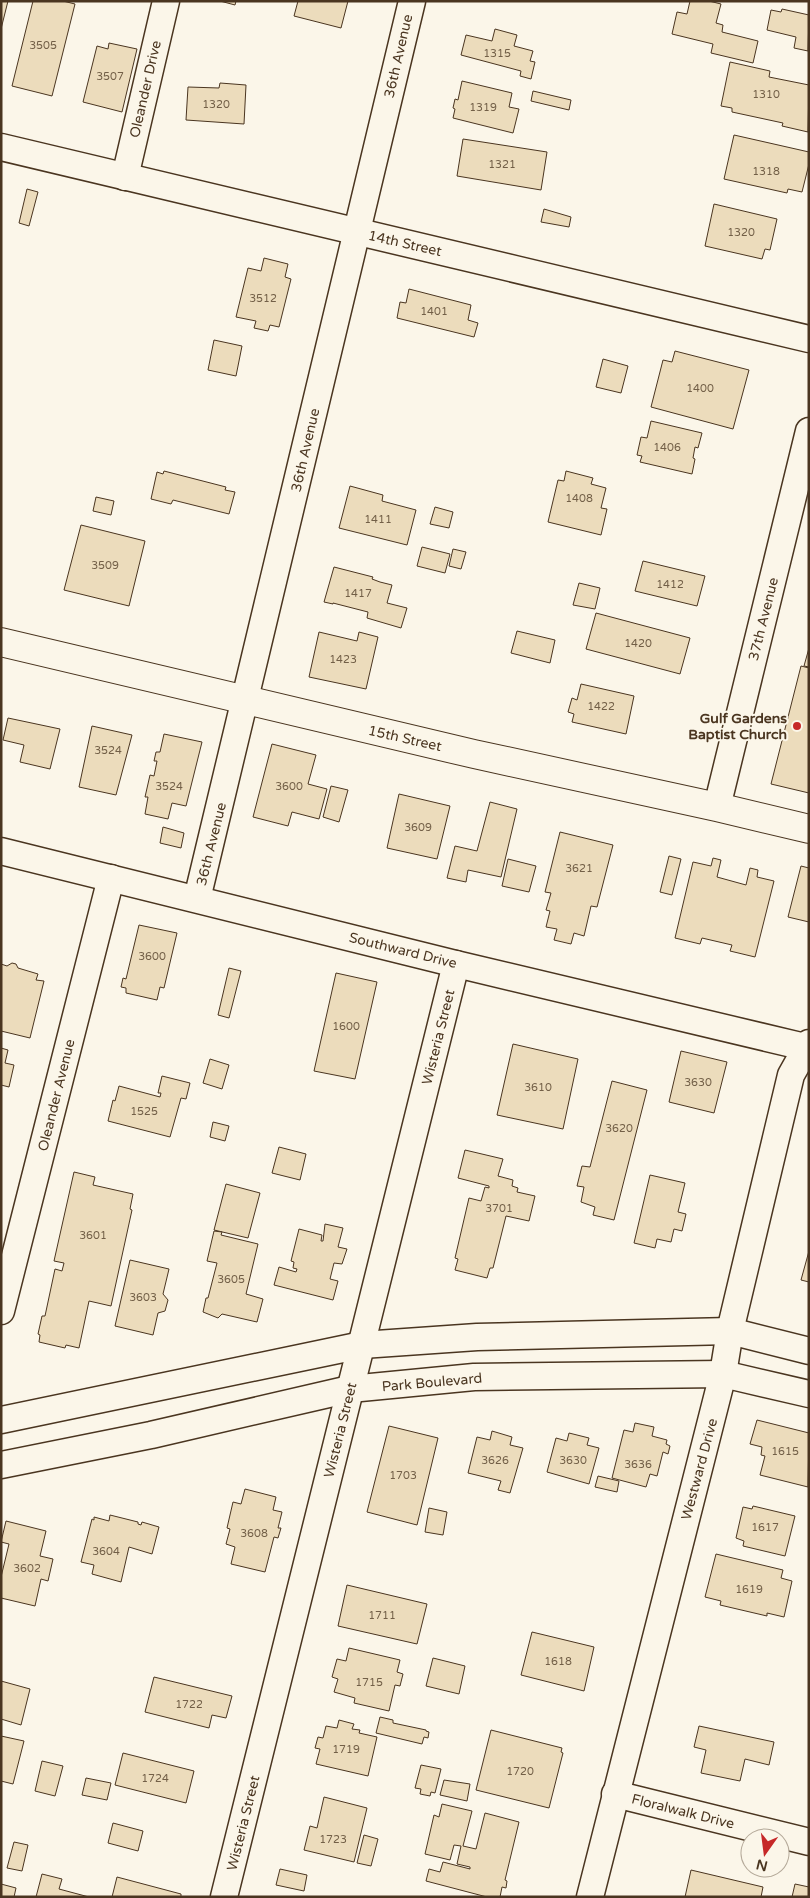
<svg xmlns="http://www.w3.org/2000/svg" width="810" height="1898" font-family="'Varela Round',sans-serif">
<rect width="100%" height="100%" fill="#fbf6e9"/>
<g fill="#ecdcbc" stroke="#4a3520">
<path d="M1 1H8L1 29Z"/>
<path d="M33 1H63L75 4 52 96 12 86Z"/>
<path d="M220 1H236L235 5Z"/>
<path d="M298 1H348L341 28 294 16Z"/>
<path d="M690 1H709L721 4 716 23 723 25 722 32 758 41 753 63 711 53 713 44 672 34 677 12 687 14Z"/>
<path d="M782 9 809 15 808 51 794 48 796 37 767 30 771 10 781 12Z"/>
<path d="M495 29 517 35 514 46 533 51 530 61 535 62 531 79 520 76 521 71 461 55 466 35 492 41Z"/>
<path d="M109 43 137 49 122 112 83 102 97 46 108 49Z"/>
<path d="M730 62 770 71 769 77 809 85 808 132 782 126 783 123 732 112V108L721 106Z"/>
<path d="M462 81 512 93 509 107 519 109 513 133 453 118 455 109 453 108 455 99 458 100Z"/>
<path d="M220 83 246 85 244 124 186 120 188 87 219 88Z"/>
<path d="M533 91 571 100 569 110 531 101Z"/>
<path d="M734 135 809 152V164L802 192 788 189 787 193 724 179Z"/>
<path d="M463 139 547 152 541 190 457 176Z"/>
<path d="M27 189 38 192 29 226 19 223Z"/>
<path d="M714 204 777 219 770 250 765 249 762 259 705 246Z"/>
<path d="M544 209 571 217 569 227 541 222Z"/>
<path d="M264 258 288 264 285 277 291 279 279 327 270 325 268 331 254 328 256 321 236 317 248 268 261 271Z"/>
<path d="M409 289 471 305 468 320 478 323 474 337 397 318 400 302 406 303Z"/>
<path d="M214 340 242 346 236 376 208 370Z"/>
<path d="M675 351 749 370 733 429 651 407 663 360 672 362Z"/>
<path d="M603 359 628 366 621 393 596 387Z"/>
<path d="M651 421 702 433 698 448 695 447 693 458 695 459 692 474 640 462 642 456 637 455 641 437 647 438Z"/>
<path d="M164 471 226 487 225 490 235 492 229 514 173 500 171 504 151 499 157 472 163 474Z"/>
<path d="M566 471 593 478 591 484 606 488 601 508 607 509 601 535 548 522 558 480 564 481Z"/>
<path d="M350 486 383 495 382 501 416 510 407 545 339 528Z"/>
<path d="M96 497 114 501 111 515 93 511Z"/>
<path d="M435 507 453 512 449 528 430 524Z"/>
<path d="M81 525 145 541 129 606 64 590Z"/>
<path d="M422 547 450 554 445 573 417 566Z"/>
<path d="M453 549 466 552 461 569 449 566Z"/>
<path d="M643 561 705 576 697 606 635 591Z"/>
<path d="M334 567 373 577 372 579 380 582 392 585 387 603 407 608 401 628 367 618 368 612 333 603V604L324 602Z"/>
<path d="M579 583 600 588 595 609 573 605Z"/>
<path d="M596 613 690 638 680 674 586 649Z"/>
<path d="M517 631 555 640 550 663 511 653Z"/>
<path d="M319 632 357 641 359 632 378 637 366 689 309 677Z"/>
<path d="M809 648V667L804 666Z"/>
<path d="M801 666 809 668V793L771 784Z"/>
<path d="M581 684 634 696 626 734 572 722 574 714 568 712 572 698 577 700Z"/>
<path d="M8 718 60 729 50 769 20 762 24 745 3 740Z"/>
<path d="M92 726 132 735 116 795 79 787Z"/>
<path d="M164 734 202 742 186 806 172 803 168 819 145 814 148 797H145L150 775 154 776 157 761H154L156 752H160Z"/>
<path d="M272 744 316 755 308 784 327 789 319 819 292 812 288 826 253 817Z"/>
<path d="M331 786 348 790 339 822 323 817Z"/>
<path d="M399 794 450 806 437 859 387 848Z"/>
<path d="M490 802 517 809 501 877 468 870 466 882 447 878 455 846 477 851Z"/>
<path d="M163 827 184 833 181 848 160 843Z"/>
<path d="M560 832 613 845 597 907 591 906 584 936 574 933 571 944 554 940 557 929 546 927 550 911 546 910 551 893 545 892Z"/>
<path d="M669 856 681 859 672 895 660 892Z"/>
<path d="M713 858 721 860 717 877 746 885 750 868 758 870 757 877 774 881 755 957 730 951 732 945 702 938 700 944 675 938 693 862 711 866Z"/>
<path d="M508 859 536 866 529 892 502 886Z"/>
<path d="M801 866 809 868V922L788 917Z"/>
<path d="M139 925 177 933 164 988 160 987 157 1000 126 993V988L121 987 123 978 126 979Z"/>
<path d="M12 963 16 964 18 968 38 974 36 980 44 981 30 1038 1 1031V964L7 966Z"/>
<path d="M229 968 241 971 229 1018 218 1015Z"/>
<path d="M336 973 377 982 355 1079 314 1071Z"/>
<path d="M513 1044 578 1059 563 1129 497 1115Z"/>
<path d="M1 1048 8 1050 5 1063 14 1065 9 1087 1 1085Z"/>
<path d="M681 1051 727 1062 714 1113 669 1102Z"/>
<path d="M210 1059 229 1065 222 1089 203 1083Z"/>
<path d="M162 1076 190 1083 186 1099 181 1098 170 1137 108 1121 113 1100 115 1101 119 1086 160 1097 161 1093H158Z"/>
<path d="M612 1081 647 1090 614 1220 593 1215 595 1207 581 1202 584 1187 577 1186 582 1166 590 1167Z"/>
<path d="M213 1122 229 1126 225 1141 210 1137Z"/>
<path d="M279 1147 306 1154 300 1180 272 1173Z"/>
<path d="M465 1150 503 1159 498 1176 513 1180 512 1186 518 1188 517 1192 535 1196 529 1221 506 1216 493 1268H490L487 1278 455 1270 458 1259 455 1258 469 1198 481 1201 485 1187 489 1188V1186L458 1178Z"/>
<path d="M74 1172 95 1177 93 1185 133 1194 130 1209 132 1210 111 1306 89 1301 79 1348 66 1345 65 1348 39 1342 40 1335 38 1334 42 1316H45L55 1269 62 1271 64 1263 54 1261Z"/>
<path d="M650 1175 685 1183 678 1212 686 1214 682 1231 674 1229 671 1242 657 1239 655 1248 634 1243Z"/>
<path d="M226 1184 260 1193 248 1238 214 1230Z"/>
<path d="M325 1224 343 1228 338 1247 347 1249 342 1264 334 1263 330 1279 338 1281 333 1300 274 1285 279 1267 296 1272 297 1269 293 1268 294 1262 291 1261 299 1229 322 1235 321 1241H323Z"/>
<path d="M214 1231 222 1232 221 1235 258 1244 246 1294 263 1299 257 1322 222 1314 218 1318 203 1312 206 1298H208L217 1263 207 1261Z"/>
<path d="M809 1251V1282L801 1280Z"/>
<path d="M130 1260 169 1269 163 1294 168 1300 165 1311 158 1313 153 1335 115 1326Z"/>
<path d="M757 1420 809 1433 808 1487 760 1475 765 1456 761 1455 762 1447 750 1444Z"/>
<path d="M635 1423 654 1427 652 1436 667 1440 666 1444 670 1446 668 1454 663 1452 657 1476 650 1474 646 1487 612 1478 624 1430 633 1432Z"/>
<path d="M389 1426 438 1438 417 1525 367 1512Z"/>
<path d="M492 1431 512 1437 510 1445 523 1448 510 1493 498 1490 501 1481 468 1473 477 1437 490 1440Z"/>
<path d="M569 1433 589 1438 587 1445 599 1448 589 1484 547 1472 556 1438 567 1441Z"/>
<path d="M598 1476 619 1481 617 1492 595 1487Z"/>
<path d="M245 1489 276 1497 273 1510 282 1512 278 1528H281L278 1538 274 1537 265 1572 231 1564 235 1547 226 1544 230 1529 227 1528 233 1502 241 1504Z"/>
<path d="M753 1506 795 1516 785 1556 743 1546 744 1541 736 1538 743 1507 752 1509Z"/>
<path d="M429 1508 447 1512 443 1535 425 1532Z"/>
<path d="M110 1515 138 1522V1524L141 1525 142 1522 159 1527 152 1554 129 1547 121 1582 92 1574 94 1565 81 1562 92 1519 94 1520V1517L109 1521Z"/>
<path d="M6 1521 46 1531 40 1556 53 1559 48 1581 41 1579 35 1606 1 1598V1577L9 1544 1 1542Z"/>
<path d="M716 1554 783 1570 781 1578 792 1581 784 1617 767 1613V1616L720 1605 721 1601 705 1597Z"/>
<path d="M347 1585 427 1604 417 1644 338 1626Z"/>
<path d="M532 1632 594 1647 584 1691 521 1675Z"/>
<path d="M349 1648 400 1660 397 1672 403 1674 400 1686 395 1685 389 1711 354 1703 355 1698 334 1692 338 1679 332 1677 337 1659 346 1661Z"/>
<path d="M433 1658 465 1666 459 1694 426 1686Z"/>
<path d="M154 1677 232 1696 226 1718 212 1715 209 1728 145 1712Z"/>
<path d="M1 1681 30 1689 21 1725 1 1719Z"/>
<path d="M380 1717 393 1720V1723L426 1730V1731L429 1732 428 1738 424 1737 422 1744 376 1733Z"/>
<path d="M339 1720 354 1724 352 1729 360 1730 359 1733 377 1737 368 1776 316 1764 320 1749 315 1748 318 1737 323 1738 326 1726 337 1728Z"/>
<path d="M699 1726 774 1742 769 1765 745 1759 740 1781 701 1773 706 1750 694 1747Z"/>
<path d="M491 1730 562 1748 561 1752 563 1753 549 1808 476 1790Z"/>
<path d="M1 1736 24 1741 13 1784 1 1781Z"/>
<path d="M123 1753 194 1771 186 1803 115 1785Z"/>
<path d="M42 1761 63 1766 55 1796 35 1791Z"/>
<path d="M421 1765 441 1769 435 1793 431 1792 430 1796 420 1794 421 1789 415 1788Z"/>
<path d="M86 1778 111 1783 107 1800 82 1795Z"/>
<path d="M444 1780 470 1784 467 1801 440 1795Z"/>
<path d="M324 1797 367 1808 354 1862 304 1850 310 1826 317 1828Z"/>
<path d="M442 1804 472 1811 463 1846 476 1849 485 1813 519 1822 505 1880 507 1881 506 1888 502 1887 500 1897H487L426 1881 429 1869 440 1872 443 1862 470 1869V1867L457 1864 461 1846 454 1845 450 1860 425 1854 434 1815 439 1817Z"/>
<path d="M113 1823 143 1831 138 1851 108 1843Z"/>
<path d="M364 1835 378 1839 371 1866 357 1863Z"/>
<path d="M14 1842 28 1845 22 1871 7 1868Z"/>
<path d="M280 1869 307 1875 304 1891 276 1885Z"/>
<path d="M691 1870 763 1887 761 1897H685Z"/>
<path d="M42 1874 62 1879 59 1889 89 1897H36Z"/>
<path d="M117 1877 181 1894V1897H112Z"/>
<path d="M1 1884 16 1888 14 1897H1Z"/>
<path d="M795 1884 809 1887V1897H792Z"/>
</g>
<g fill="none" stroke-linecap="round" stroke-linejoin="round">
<g stroke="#4a3520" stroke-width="29">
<g id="minor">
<path d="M1 147 809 339"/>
<path d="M125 177 166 1"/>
<path d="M717 807 809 431"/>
<path d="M1 851 456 964 805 1047"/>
<path d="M197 899 412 1"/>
<path d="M1 1311 111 878"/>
<path d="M1 1420 362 1345 477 1337 730 1331 809 1351"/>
<path d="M1 1465 151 1435 350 1389 474 1377 723 1374 809 1394"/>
<path d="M615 1794 809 1842"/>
<path d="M224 1897 456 964"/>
<path d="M590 1897 723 1374 730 1331 791 1075 809 1043"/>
</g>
</g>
<g stroke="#4a3520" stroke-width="30">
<path id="secondary" d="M1 642 474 754 717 807 809 829"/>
</g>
<use href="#minor" stroke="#fbf6e9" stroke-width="26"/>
<use href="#secondary" stroke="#fbf6e9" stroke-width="28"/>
</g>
<circle fill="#c62828" stroke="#fbf6e9" stroke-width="2" cx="797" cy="726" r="5"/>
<g text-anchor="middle" stroke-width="4" stroke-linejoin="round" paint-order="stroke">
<g font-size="11" fill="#725f47">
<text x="43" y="49">3505</text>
<text x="497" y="57">1315</text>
<text x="110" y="80">3507</text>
<text x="766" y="98">1310</text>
<text x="216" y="108">1320</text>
<text x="483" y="111">1319</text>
<text x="502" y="168">1321</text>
<text x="766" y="175">1318</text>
<text x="741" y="236">1320</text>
<text x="263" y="302">3512</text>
<text x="434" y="315">1401</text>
<text x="700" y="392">1400</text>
<text x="667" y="451">1406</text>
<text x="579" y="502">1408</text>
<text x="378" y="523">1411</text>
<text x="105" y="569">3509</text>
<text x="670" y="588">1412</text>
<text x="358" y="597">1417</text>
<text x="638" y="647">1420</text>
<text x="343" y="663">1423</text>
<text x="601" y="710">1422</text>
<text x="108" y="754">3524</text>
<text x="169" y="790">3524</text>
<text x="289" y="790">3600</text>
<text x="418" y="831">3609</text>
<text x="579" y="872">3621</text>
<text x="152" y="960">3600</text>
<text x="346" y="1030">1600</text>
<text x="698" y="1086">3630</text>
<text x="538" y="1091">3610</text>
<text x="144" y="1115">1525</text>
<text x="619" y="1132">3620</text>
<text x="499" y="1212">3701</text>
<text x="93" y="1239">3601</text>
<text x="231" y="1283">3605</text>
<text x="143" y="1301">3603</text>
<text x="785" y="1455">1615</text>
<text x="495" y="1464">3626</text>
<text x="573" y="1464">3630</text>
<text x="638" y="1468">3636</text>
<text x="403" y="1479">1703</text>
<text x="765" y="1531">1617</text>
<text x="254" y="1537">3608</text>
<text x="106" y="1555">3604</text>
<text x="27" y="1572">3602</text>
<text x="749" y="1593">1619</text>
<text x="382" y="1619">1711</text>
<text x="558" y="1665">1618</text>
<text x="369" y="1686">1715</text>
<text x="189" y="1708">1722</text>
<text x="346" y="1753">1719</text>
<text x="520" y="1775">1720</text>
<text x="155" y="1782">1724</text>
<text x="333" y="1843">1723</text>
</g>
<g font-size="14" fill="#4a3520" stroke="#fbf6e9">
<text transform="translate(398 56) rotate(-77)" y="5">36th Avenue</text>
<text transform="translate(145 89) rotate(-77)" y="5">Oleander Drive</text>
<text transform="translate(405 243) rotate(13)" y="5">14th Street</text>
<text transform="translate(305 450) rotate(-77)" y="5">36th Avenue</text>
<text transform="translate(763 619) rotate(-76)" y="5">37th Avenue</text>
<text transform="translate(405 738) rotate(13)" y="5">15th Street</text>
<text transform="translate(211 844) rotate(-76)" y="5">36th Avenue</text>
<text transform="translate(403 950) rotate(14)" y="5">Southward Drive</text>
<text transform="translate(438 1037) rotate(-76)" y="5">Wisteria Street</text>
<text transform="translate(56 1095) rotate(-76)" y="5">Oleander Avenue</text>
<text transform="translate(432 1382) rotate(-5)" y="5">Park Boulevard</text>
<text transform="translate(340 1430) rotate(-76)" y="5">Wisteria Street</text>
<text transform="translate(699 1469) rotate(-75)" y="5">Westward Drive</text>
<text transform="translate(683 1811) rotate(14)" y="5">Floralwalk Drive</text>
<text transform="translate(243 1823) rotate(-76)" y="5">Wisteria Street</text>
</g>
<g font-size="14" font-weight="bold" fill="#4a3520" stroke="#fbf6e9" text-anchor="end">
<text x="787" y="723">Gulf Gardens<tspan x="787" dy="16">Baptist Church</tspan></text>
</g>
</g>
<rect width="810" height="1898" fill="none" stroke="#4a3520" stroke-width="5"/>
<g transform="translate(765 1853) rotate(194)"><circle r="24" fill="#fbf6e9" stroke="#b4a999"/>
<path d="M0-4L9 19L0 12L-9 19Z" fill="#c62828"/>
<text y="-8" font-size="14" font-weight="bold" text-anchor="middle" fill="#4a3520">N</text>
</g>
</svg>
